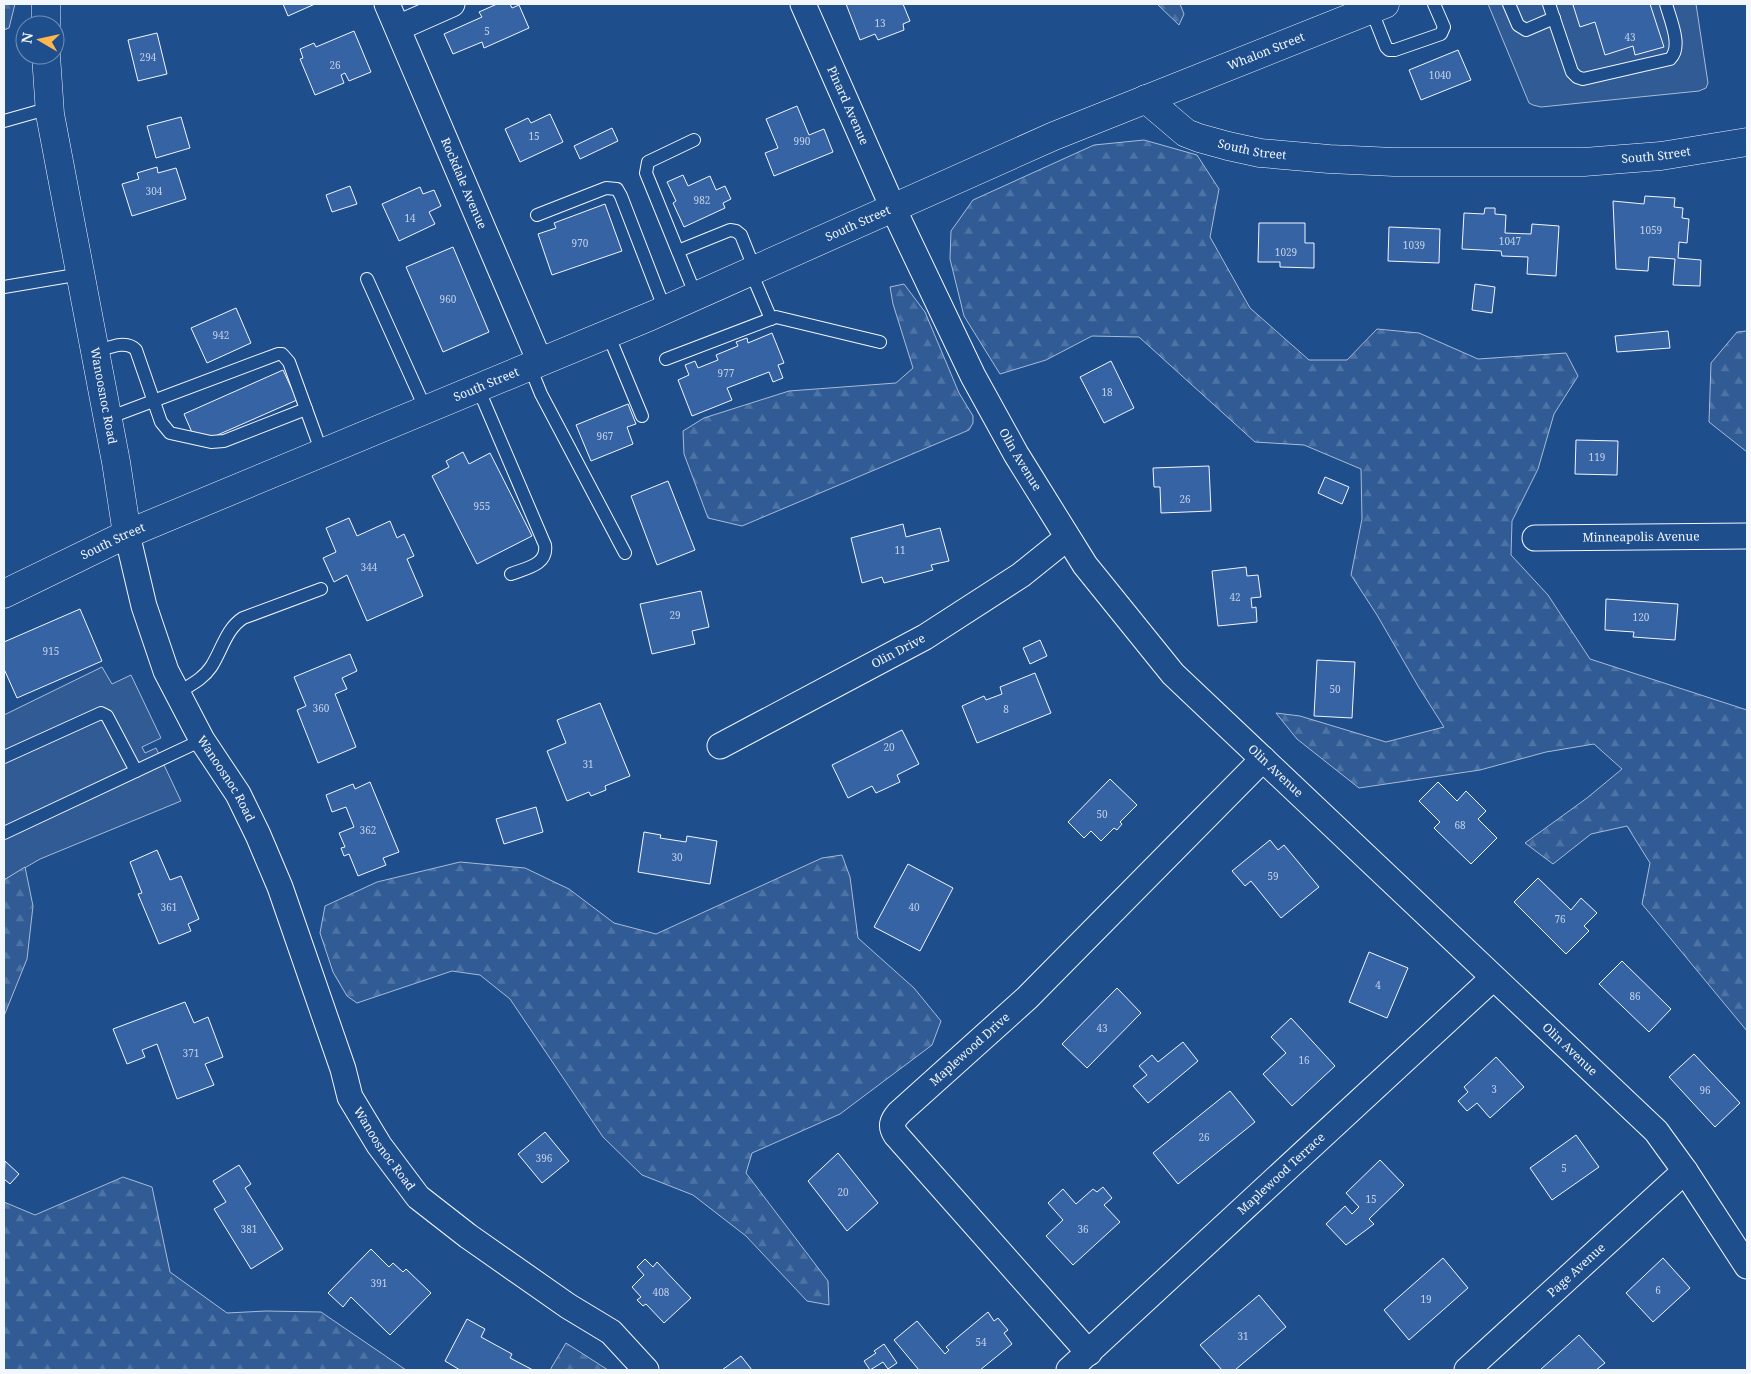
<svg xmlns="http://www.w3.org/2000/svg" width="1751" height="1374" font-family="'Noto Serif',serif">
<defs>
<pattern id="forest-firs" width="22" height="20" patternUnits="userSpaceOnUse" patternTransform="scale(1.25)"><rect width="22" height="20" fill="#305b95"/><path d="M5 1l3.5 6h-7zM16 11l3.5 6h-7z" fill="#4e73a5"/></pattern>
</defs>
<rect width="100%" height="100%" fill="#1f4e8c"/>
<g fill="#305b95" stroke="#a8bbd7">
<path d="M1488 4H1696L1708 83 1706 88 1699 91 1541 107 1533 105 1529 103Z"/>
<path d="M102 667 112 684 131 675 161 738 142 747 145 753 156 748 181 801 40 859 4 880V715Z"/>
</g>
<g fill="url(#forest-firs)" stroke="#a8bbd7">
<path d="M4 4H15L9 28 4 30Z"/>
<path d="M1157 4H1180L1184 14 1179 25Z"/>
<path d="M1144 140 1197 155 1219 189 1210 237 1250 308 1309 360H1347L1377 329 1419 333 1478 359 1566 353 1578 376 1554 414 1538 469 1512 521 1511 555 1548 595 1590 659 1747 710V1031L1642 904 1650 863 1627 826 1591 834 1553 864 1525 843 1587 798 1622 769 1594 744 1546 752 1480 770 1359 788 1297 739 1276 713 1300 716 1386 742 1444 727 1418 686 1377 615 1351 575 1362 519 1361 469 1304 445 1255 442 1139 337 1092 336 1046 360 1000 374 964 316 950 259 951 231 973 200 1094 145Z"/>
<path d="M904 284 925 312 959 393 973 416V423L969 430 742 526 708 518 684 454 683 431 704 418 789 391 896 383 913 368 893 304 890 287Z"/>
<path d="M1747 331V452L1709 422 1711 363 1737 332Z"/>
<path d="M842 855 850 877 858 938 914 988 941 1021 932 1045 840 1114 752 1153 746 1173 828 1281 829 1305 807 1301 746 1236 693 1195 642 1175 603 1137 510 999 480 975 452 971 357 1003 347 996 333 972 320 933 325 906 377 882 460 862 525 868 569 889 614 923 656 934 822 858Z"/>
<path d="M25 867 33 906 27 959 4 1016V880Z"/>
<path d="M123 1177 152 1187 170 1272 227 1313 266 1311 321 1312 406 1370H4V1202L35 1215Z"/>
<path d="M566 1343 608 1370H550Z"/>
</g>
<g fill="#3563a3" stroke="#f2f6ff">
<path d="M283 4H315L288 16Z"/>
<path d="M497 4H510L512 8 519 5 529 28 484 48 482 42 453 54 444 34 482 17 479 12Z"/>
<path d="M846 4H903L910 21 903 24 904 30 878 40 875 34 860 40Z"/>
<path d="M1576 4H1650L1664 47 1635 55 1633 46 1605 55 1595 22 1580 27 1573 5Z"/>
<path d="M354 31 371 72 349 81 345 73 341 75 344 83 315 95 300 59 303 58 300 49 314 43 316 47Z"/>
<path d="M157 33 167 74 138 81 128 40Z"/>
<path d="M1458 50 1471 80 1421 100 1409 70Z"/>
<path d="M797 106 809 135 824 129 833 152 774 176 765 153 778 148 766 119Z"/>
<path d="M550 114 563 142 520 162 505 129 528 118 531 123Z"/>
<path d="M181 117 190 148 156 158 147 126Z"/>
<path d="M612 128 618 141 580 159 574 146Z"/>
<path d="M157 167 158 173 176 168 186 199 132 216 122 184 139 179 137 173Z"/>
<path d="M683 175 688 186 710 176 716 190 725 186 731 199 723 203 725 208 684 227 673 203 676 201 667 182Z"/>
<path d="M350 186 357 204 332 212 326 195Z"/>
<path d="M420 187 423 194 434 190 441 206 429 212 435 224 399 241 382 204Z"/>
<path d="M1645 196 1675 198 1674 207 1683 208 1682 218 1689 219 1687 243 1679 242 1678 258 1701 260 1700 286 1673 285 1675 259 1649 257 1648 271 1616 269 1613 201 1644 204Z"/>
<path d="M605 204 622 251 552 275 538 234 556 228 554 223Z"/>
<path d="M1485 208H1495V214L1506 215 1505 233 1531 234 1532 224 1559 226 1556 276 1527 274 1528 257 1502 256 1501 251 1462 249 1464 213 1484 214Z"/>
<path d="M1259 223H1305V243H1314V268L1280 267V262H1258Z"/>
<path d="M1389 227 1440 229 1439 263 1388 261Z"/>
<path d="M453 247 489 332 443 352 406 267Z"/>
<path d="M1475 284 1495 287 1492 313 1472 310Z"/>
<path d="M236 308 251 343 207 363 191 328Z"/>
<path d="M1668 331 1670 348 1617 352 1615 336Z"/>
<path d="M772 333 784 363 778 365 783 378 773 382 769 372 727 388 732 400 692 416 678 380 689 375 685 365 695 361 698 368 718 360 716 355 738 346 736 342 747 338 748 343Z"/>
<path d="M1111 361 1134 408 1104 423 1080 377Z"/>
<path d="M283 370 297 400 197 444 184 414Z"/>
<path d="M628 404 636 424 627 427 633 444 591 461 576 425Z"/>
<path d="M1576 440 1618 441 1617 475 1575 474Z"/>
<path d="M463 452 469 464 490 453 532 536 477 564 432 476 449 467 446 461Z"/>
<path d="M1209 466 1211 511 1161 513 1160 487H1154L1153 468Z"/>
<path d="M1325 477 1349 487 1342 504 1318 493Z"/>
<path d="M668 481 695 550 657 565 631 496Z"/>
<path d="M349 518 357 536 390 521 397 538 404 534 414 556 407 559 423 596 367 621 347 575 334 582 323 558 336 552 326 528Z"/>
<path d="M903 524 906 537 940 528 949 561 931 565 933 570 884 583 882 577 862 583 851 538Z"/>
<path d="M1246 567 1247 576 1258 575 1261 597 1251 598 1252 608 1256 607 1257 622 1218 626 1212 571Z"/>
<path d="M701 591 709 627 692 631 695 644 652 654 640 604Z"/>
<path d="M1606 599 1678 604 1675 640 1633 637 1634 632 1605 630Z"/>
<path d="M80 609 102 661 17 698 4 669V642Z"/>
<path d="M1040 640 1047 656 1030 664 1023 648Z"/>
<path d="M350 654 357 671 342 678 347 689 335 694 356 747 318 763 297 710 306 706 294 677Z"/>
<path d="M1317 660 1355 662 1352 718 1314 716Z"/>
<path d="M1035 673 1051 713 977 743 962 706 984 696 986 700 1002 694 1000 687Z"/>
<path d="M600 703 630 776 605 786 606 790 591 796 589 792 567 801 547 751 566 743 557 720Z"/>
<path d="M902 730 919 764 897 775 900 782 876 793 872 786 848 798 832 765Z"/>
<path d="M1110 779 1137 805 1120 822 1122 824 1117 830 1114 828 1101 841 1091 831 1084 838 1068 822Z"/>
<path d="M370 782 399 852 383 858 386 865 358 876 349 854 344 856 341 848 345 847 339 833 354 827 346 807 332 812 326 795 353 784 355 789Z"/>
<path d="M1438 782 1457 801 1466 791 1486 811 1478 819 1497 838 1471 864 1434 828 1440 822 1419 801Z"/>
<path d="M536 807 543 832 504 844 496 819Z"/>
<path d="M644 832 661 835 660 838 686 842 687 836 717 841 710 884 638 872Z"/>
<path d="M1270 840 1278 850 1284 845 1319 887 1281 918 1251 881 1245 886 1232 871Z"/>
<path d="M157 850 170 880 181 876 199 919 188 924 191 931 159 944 138 894 142 893 130 862Z"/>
<path d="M908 864 953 888 920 951 874 927Z"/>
<path d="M1538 878 1571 910 1581 898 1597 913 1584 926 1589 931 1566 954 1514 902Z"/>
<path d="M1369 952 1408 968 1387 1018 1349 1002Z"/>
<path d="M1622 961 1671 1009 1649 1032 1599 984Z"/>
<path d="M1117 988 1141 1013 1087 1068 1062 1044Z"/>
<path d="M185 1002 194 1023 208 1017 223 1057 205 1064 214 1085 177 1099 157 1044 142 1050 145 1057 127 1064 113 1029Z"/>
<path d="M1291 1018 1335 1066 1292 1106 1263 1074 1286 1053 1271 1037Z"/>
<path d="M1183 1042 1198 1061 1148 1103 1133 1086 1147 1075 1139 1066 1152 1055 1158 1062Z"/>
<path d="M1694 1054 1740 1103 1715 1127 1669 1077Z"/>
<path d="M1496 1057 1524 1087 1490 1118 1477 1103 1467 1111 1458 1101 1468 1092 1464 1087Z"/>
<path d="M1230 1091 1255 1122 1178 1184 1153 1153Z"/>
<path d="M545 1132 569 1161 542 1183 518 1154Z"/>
<path d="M1576 1135 1599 1167 1552 1200 1530 1168Z"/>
<path d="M838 1153 878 1203 847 1231 808 1181Z"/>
<path d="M1380 1160 1404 1185 1369 1219 1374 1224 1346 1245 1326 1224 1345 1206 1352 1214 1359 1207 1346 1193Z"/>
<path d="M5 1161 19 1174 10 1184 4 1179Z"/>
<path d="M239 1165 251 1184 245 1188 283 1249 251 1269 214 1209 226 1202 213 1181Z"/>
<path d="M1103 1187 1112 1198 1104 1205 1120 1222 1073 1265 1046 1236 1063 1220 1048 1203 1063 1189 1076 1204 1093 1189 1097 1192Z"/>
<path d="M371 1249 389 1267 393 1263 403 1272 406 1269 431 1293 390 1335 351 1297 343 1307 328 1293Z"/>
<path d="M1443 1258 1468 1288 1409 1340 1384 1310Z"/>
<path d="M1663 1258 1690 1288 1653 1322 1626 1293Z"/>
<path d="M645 1259 653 1267 657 1262 691 1298 664 1323 646 1304 643 1306 637 1300 641 1297 632 1287 644 1275 637 1267Z"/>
<path d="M1259 1295 1286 1327 1235 1370H1222L1200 1345Z"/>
<path d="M988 1312 994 1321 998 1318 1008 1330 1004 1333 1012 1344 980 1370H919L894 1340 917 1321 945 1354 949 1350 946 1347Z"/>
<path d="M467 1319 485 1329 481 1337 512 1354 510 1358 533 1370H460L445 1361Z"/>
<path d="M1579 1335 1605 1363 1596 1370H1540Z"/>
<path d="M884 1344 897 1363 888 1369 883 1362 870 1370 864 1361 876 1353 874 1351Z"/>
<path d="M741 1356 752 1370H722Z"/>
</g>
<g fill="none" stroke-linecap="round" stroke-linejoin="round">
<g stroke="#f2f6ff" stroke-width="14">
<g id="service">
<path d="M1509 4 1518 25 1526 30 1554 18"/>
<path d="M1549 4 1572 72 1577 77 1583 79 1670 59C1683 47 1670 19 1666 4"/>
<path d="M1371 9 1386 47 1389 50H1395L1441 34 1444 27 1434 4"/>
<path d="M4 121 50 108"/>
<path d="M694 140 648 162 646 173 696 296"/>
<path d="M537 215 606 188 617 189 621 196 665 310"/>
<path d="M678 251 730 230 736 231 741 235 755 270"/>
<path d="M751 272 771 319"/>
<path d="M367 279 426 410"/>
<path d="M4 287 81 274"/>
<path d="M608 334 642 416"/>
<path d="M95 352C108 348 126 339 136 350L161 422 170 433 211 442 224 441 306 409"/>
<path d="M666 359 776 317 880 342"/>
<path d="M530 367 541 394 625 553"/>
<path d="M478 388 545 545C548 565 526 568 511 574"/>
<path d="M108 418 278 354H282L289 362 322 453"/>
<path d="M178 693C190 685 203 679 211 667 222 650 226 629 243 618L321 589"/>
<path d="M4 757 101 713 107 716 136 771"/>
<path d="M4 833 202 740"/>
</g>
</g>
<g stroke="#f2f6ff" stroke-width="27">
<g id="minor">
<path id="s1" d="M387 4 540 362"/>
<path id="s2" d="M803 4 893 208 973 376 1016 454 1085 565 1173 674 1656 1131 1685 1171 1747 1266"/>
<path d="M398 28 452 4"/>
<path id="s3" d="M127 534 144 606 166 671 202 740 238 794 258 835 280 887 343 1069 350 1097 379 1145 418 1197 468 1236 568 1306 611 1332 646 1370"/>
<path id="s4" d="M1535 538 1747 536"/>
<path id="s5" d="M720 746 925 637 1021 575 1067 538"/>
<path id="s6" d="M1089 1353 896 1135C890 1126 892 1121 899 1113L1027 998 1263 759"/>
<path id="s7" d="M1069 1370 1493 978"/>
<path id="s8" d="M1467 1370 1685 1171"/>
</g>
</g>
<g stroke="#f2f6ff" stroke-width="29">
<g id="tertiary">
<path id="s9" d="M1146 99 1186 133 1199 138 1228 146 1260 153 1329 159 1394 162H1584L1661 156 1747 142"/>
</g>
</g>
<g stroke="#f2f6ff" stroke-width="29">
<g id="secondary">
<path d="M46 25V4"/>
<path id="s10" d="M46 55 50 114 116 462 127 534"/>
<path id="s11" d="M4 594 127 534 651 316 1054 136 1385 4"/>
</g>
</g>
<use href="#service" stroke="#1f4e8c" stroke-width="12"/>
<use href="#minor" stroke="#1f4e8c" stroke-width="25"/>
<use href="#tertiary" stroke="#1f4e8c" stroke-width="28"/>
<use href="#secondary" stroke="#1f4e8c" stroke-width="28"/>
</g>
<g text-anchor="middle" stroke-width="4" stroke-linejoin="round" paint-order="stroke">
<g font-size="10" fill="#c3d1e8">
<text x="880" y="27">13</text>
<text x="487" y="35">5</text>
<text x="1630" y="41">43</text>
<text x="148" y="61">294</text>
<text x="335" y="69">26</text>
<text x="1440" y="79">1040</text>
<text x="534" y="140">15</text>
<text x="802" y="145">990</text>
<text x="154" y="195">304</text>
<text x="702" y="204">982</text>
<text x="410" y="222">14</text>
<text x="1651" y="234">1059</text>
<text x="1510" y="245">1047</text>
<text x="580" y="247">970</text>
<text x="1414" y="249">1039</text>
<text x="1286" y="256">1029</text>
<text x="448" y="303">960</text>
<text x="221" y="339">942</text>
<text x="726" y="377">977</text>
<text x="1107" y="396">18</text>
<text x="605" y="440">967</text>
<text x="1597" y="461">119</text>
<text x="1185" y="503">26</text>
<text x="482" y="510">955</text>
<text x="900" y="554">11</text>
<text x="369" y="571">344</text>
<text x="1235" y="601">42</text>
<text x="675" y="619">29</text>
<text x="1641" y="621">120</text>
<text x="51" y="655">915</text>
<text x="1335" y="693">50</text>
<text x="321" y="712">360</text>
<text x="1006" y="713">8</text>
<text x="889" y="751">20</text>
<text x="588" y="768">31</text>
<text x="1102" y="818">50</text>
<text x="1460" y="829">68</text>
<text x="368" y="834">362</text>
<text x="677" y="861">30</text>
<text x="1273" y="880">59</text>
<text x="169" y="911">361</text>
<text x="914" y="911">40</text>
<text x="1560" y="923">76</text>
<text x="1378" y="989">4</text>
<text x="1635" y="1000">86</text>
<text x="1102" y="1032">43</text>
<text x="191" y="1057">371</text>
<text x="1304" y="1064">16</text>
<text x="1494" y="1093">3</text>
<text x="1705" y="1094">96</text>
<text x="1204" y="1141">26</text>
<text x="544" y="1162">396</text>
<text x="1564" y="1172">5</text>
<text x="843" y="1196">20</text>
<text x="1371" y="1203">15</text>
<text x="249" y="1233">381</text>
<text x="1083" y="1233">36</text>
<text x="379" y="1287">391</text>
<text x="1658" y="1294">6</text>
<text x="661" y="1296">408</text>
<text x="1426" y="1303">19</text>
<text x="1243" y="1340">31</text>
<text x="981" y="1346">54</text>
</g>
<g font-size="12" fill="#f2f6ff" stroke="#1f4e8c">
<text dy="4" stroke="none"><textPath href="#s11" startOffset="1374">Whalon Street</textPath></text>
<text dy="4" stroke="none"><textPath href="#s2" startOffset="111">Pinard Avenue</textPath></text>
<text dy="4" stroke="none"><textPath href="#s9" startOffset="121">South Street</textPath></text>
<text dy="4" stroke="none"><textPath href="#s9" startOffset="526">South Street</textPath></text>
<text dy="4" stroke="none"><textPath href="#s1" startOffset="195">Rockdale Avenue</textPath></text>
<text dy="4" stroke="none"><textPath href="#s11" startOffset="931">South Street</textPath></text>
<text dy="4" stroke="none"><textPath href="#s11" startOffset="526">South Street</textPath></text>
<text dy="4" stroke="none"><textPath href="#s10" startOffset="346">Wanoosnoc Road</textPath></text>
<text dy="4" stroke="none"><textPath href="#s2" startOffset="505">Olin Avenue</textPath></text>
<text dy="4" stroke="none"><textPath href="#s4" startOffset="106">Minneapolis Avenue</textPath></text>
<text dy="4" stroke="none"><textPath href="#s11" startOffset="121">South Street</textPath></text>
<text dy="4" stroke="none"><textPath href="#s5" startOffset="202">Olin Drive</textPath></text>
<text dy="4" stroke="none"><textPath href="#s2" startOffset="910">Olin Avenue</textPath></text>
<text dy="4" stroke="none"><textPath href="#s3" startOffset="266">Wanoosnoc Road</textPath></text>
<text dy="4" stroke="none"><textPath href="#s6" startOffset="411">Maplewood Drive</textPath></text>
<text dy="4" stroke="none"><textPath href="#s2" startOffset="1315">Olin Avenue</textPath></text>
<text dy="4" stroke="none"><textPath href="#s3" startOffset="671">Wanoosnoc Road</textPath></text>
<text dy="4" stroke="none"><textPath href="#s7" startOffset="289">Maplewood Terrace</textPath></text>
<text dy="4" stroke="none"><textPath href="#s8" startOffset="148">Page Avenue</textPath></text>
</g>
</g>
<rect width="1751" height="1374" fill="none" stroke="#f2f6ff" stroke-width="10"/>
<g transform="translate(40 40) rotate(279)"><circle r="24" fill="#1f4e8c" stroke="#7391ba"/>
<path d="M0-4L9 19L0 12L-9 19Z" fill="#ffb74d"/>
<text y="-8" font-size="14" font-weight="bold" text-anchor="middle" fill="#f2f6ff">N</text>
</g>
</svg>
